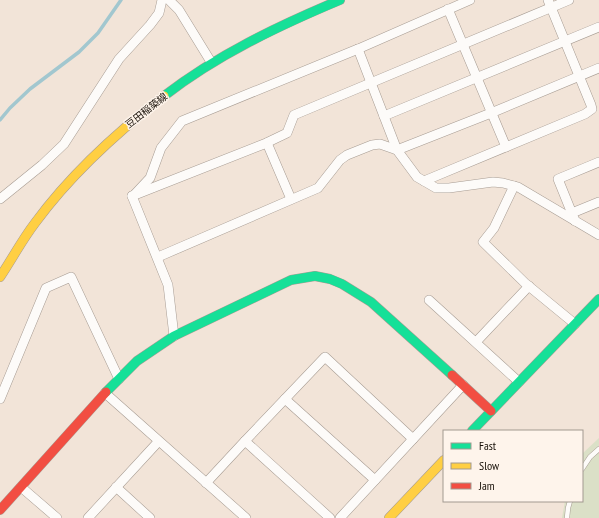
<svg xmlns="http://www.w3.org/2000/svg" width="599" height="518" font-family="'PT Sans Narrow','Noto Sans JP',sans-serif">
<rect width="100%" height="100%" fill="#f2e4d8"/>
<path fill="#dbe0c7" d="M599 438V518H562L565 501H582V454Z"/>
<g fill="none" stroke-linecap="round" stroke-linejoin="round">
<path stroke="#a2c7cf" stroke-width="3.5" d="M0 120 10 108 30 89 79 52 98 33 121 0"/>
<g stroke="#a79c93" stroke-width="5.5">
<g id="lane">
<path d="M582 469 590 457 599 449"/>
<path d="M567 518 568 508 570 501"/>
</g>
</g>
<g stroke="#a79c93" stroke-width="10">
<g id="street">
<path d="M169 0 179 10 211 62"/>
<path d="M448 9 506 147"/>
<path d="M358 49 397 150 417 177 436 188H449L493 182 503 183 518 187 599 235"/>
<path d="M384 116 599 27"/>
<path d="M267 143 291 199"/>
<path d="M424 181 585 114 592 109 591 105 548 0"/>
<path d="M514 186 494 228 483 242 525 283 575 324"/>
<path d="M135 194 150 178 161 148 182 121 358 49 470 0"/>
<path d="M132 196 264 144 287 133 294 115 569 0"/>
<path d="M132 196 168 285 174 336"/>
<path d="M0 199 42 165 64 144 119 59 150 25 159 13 162 0"/>
<path d="M572 213 599 202"/>
<path d="M575 221 558 179 599 162"/>
<path d="M158 257 318 188 340 160 347 155 372 145 380 144 397 150 491 113 599 68"/>
<path d="M429 300 519 382"/>
<path d="M476 342 529 286"/>
<path d="M105 393 246 518"/>
<path d="M0 399 46 288 71 277 119 379"/>
<path d="M285 399 375 480"/>
<path d="M206 483 245 441"/>
<path d="M21 487 57 518"/>
<path d="M116 487 150 518"/>
<path d="M88 518 158 442"/>
<path d="M330 518 245 441 325 357 413 439"/>
<path d="M340 518 463 385"/>
</g>
</g>
<g stroke="#a79c93" stroke-width="10">
<g id="fast">
<path d="M164 96C217 55 278 26 340 0"/>
<path d="M106 392 137 361 174 336 291 280 315 276 330 279 342 284 371 302 452 375"/>
<path d="M472 431 599 299"/>
</g>
</g>
<g stroke="#a79c93" stroke-width="10">
<g id="slow">
<path d="M0 277C12 259 22 240 35 223 71 174 116 133 164 96"/>
<path d="M389 518 444 460"/>
</g>
</g>
<g stroke="#a79c93" stroke-width="10">
<g id="jam">
<path d="M452 375 491 411"/>
<path d="M0 510 106 392"/>
</g>
</g>
<use href="#lane" stroke="#fdfbf9" stroke-width="4.5"/>
<use href="#street" stroke="#fdfbf9" stroke-width="9"/>
<use href="#fast" stroke="#16e098" stroke-width="9"/>
<use href="#slow" stroke="#ffcf43" stroke-width="9"/>
<use href="#jam" stroke="#f24e42" stroke-width="9"/>
</g>
<g text-anchor="middle" stroke-width="3" stroke-linejoin="round" paint-order="stroke">
<g font-size="10" fill="#181008" stroke="#fef4eb">
<text transform="translate(146 110) rotate(-38)" y="4">豆田稲築線</text>
</g>
</g>
<rect x="443" y="430" width="140" height="72" fill="#fef4eb" stroke="#a29990"/>
<rect x="451" y="443" width="20" height="6" fill="#16e098" stroke="#a29990"/>
<text x="479" y="450" font-size="12" fill="#181008">Fast</text>
<rect x="451" y="463" width="20" height="6" fill="#ffcf43" stroke="#a29990"/>
<text x="479" y="470" font-size="12" fill="#181008">Slow</text>
<rect x="451" y="483" width="20" height="6" fill="#f24e42" stroke="#a29990"/>
<text x="479" y="490" font-size="12" fill="#181008">Jam</text>
</svg>
